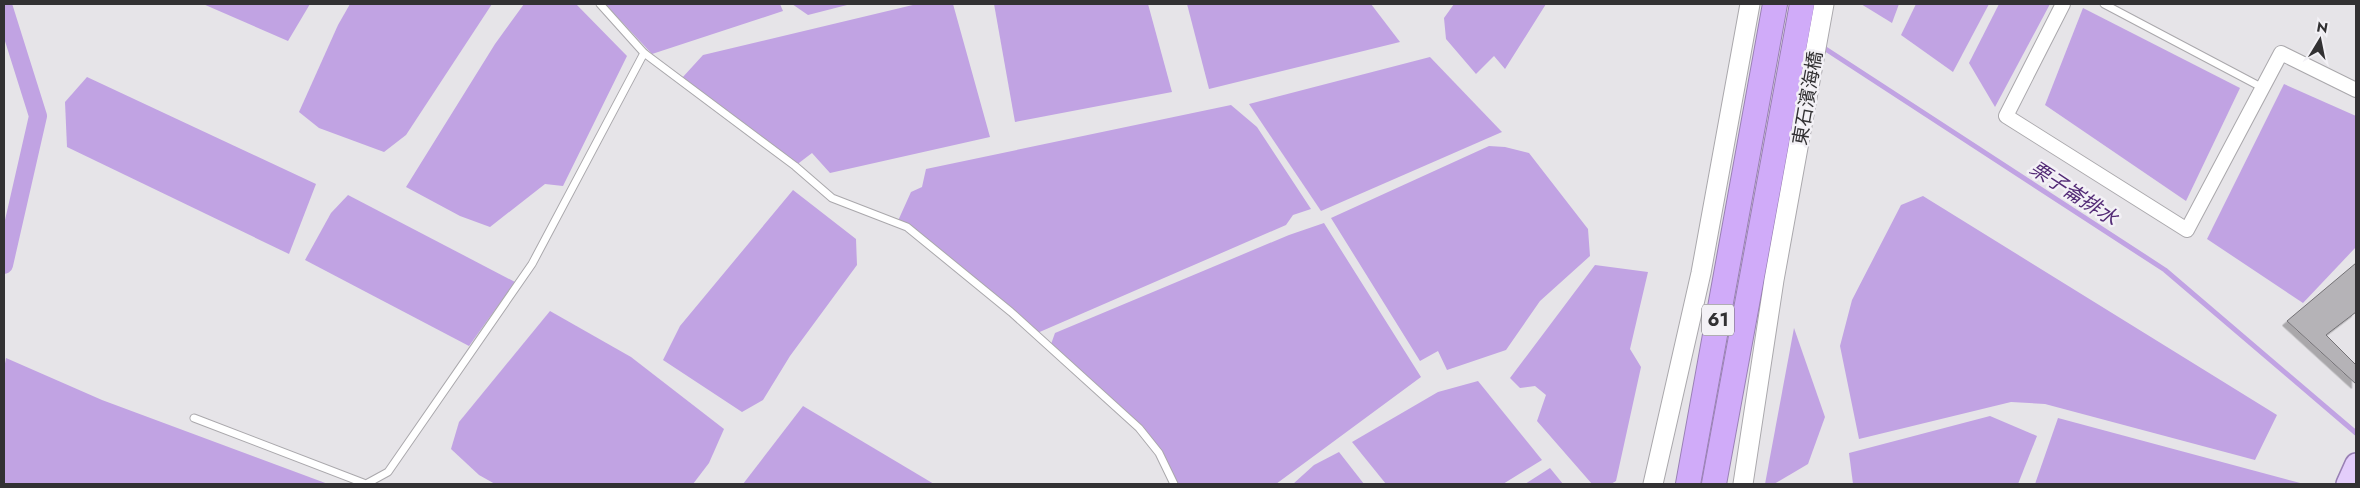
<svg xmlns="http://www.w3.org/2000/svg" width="2360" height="488" font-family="Jost,'Noto Sans TC',sans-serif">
<defs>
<filter id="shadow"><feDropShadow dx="-4.5" dy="4.5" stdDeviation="0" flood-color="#0004"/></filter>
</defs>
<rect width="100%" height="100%" fill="#e6e4e8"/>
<g fill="#c1a3e3">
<path d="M203 4H310L288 41Z"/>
<path d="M350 4H492L406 135 384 152 319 128 299 112 338 25Z"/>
<path d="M524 4H576L627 56 563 186 545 184 490 227 460 216 406 187 495 44Z"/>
<path d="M605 4H780L783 11 652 54Z"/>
<path d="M792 4H851L808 15Z"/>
<path d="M917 4H953L990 137 830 173 812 153 795 166 682 78 703 55Z"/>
<path d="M994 4H1148L1172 92 1015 122Z"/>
<path d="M1187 4H1371L1400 42 1209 89Z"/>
<path d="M1454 4H1546L1505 69 1494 56 1476 74 1446 39 1444 18Z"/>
<path d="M1861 4H1899L1892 23Z"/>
<path d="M1916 4H1989L1953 72 1901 35Z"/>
<path d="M1999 4H2050L1995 107 1969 63Z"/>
<path d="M2083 8 2240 88 2186 201 2045 105Z"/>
<path d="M1430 57 1502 132 1321 211 1249 104Z"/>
<path d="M87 77 316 184 289 254 67 147 65 102Z"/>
<path d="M2284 84 2356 116V247L2303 303 2207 239Z"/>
<path d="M1231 105 1257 127 1311 209 1293 215 1286 225 1035 334 897 223 911 192 922 187 926 169Z"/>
<path d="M1489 146 1505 147 1529 153 1588 229 1590 256 1540 301 1506 350 1447 370 1438 351 1420 361 1331 218Z"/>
<path d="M793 190 856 239 857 265 790 356 763 400 742 412 663 360 680 326Z"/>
<path d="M348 195 515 282 469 346 305 260 331 213Z"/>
<path d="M1923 196 2277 415 2255 460 2045 404 2011 402 1859 439 1840 346 1852 300 1901 205Z"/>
<path d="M1324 223 1421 377 1276 484H1175L1149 441 1050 347 1055 333 1289 235Z"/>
<path d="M1595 265 1648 272 1630 349 1641 367 1616 481 1611 484H1592L1537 421 1546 395 1535 386 1520 388 1510 378Z"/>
<path d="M550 311 631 357 724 429 709 463 693 484H495L479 475 451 449 459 422Z"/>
<path d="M1794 328 1825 417 1808 464 1774 484H1765Z"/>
<path d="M6 358 102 400 328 484H4V369Z"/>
<path d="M1478 381 1542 460 1503 484H1386L1352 442 1438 392Z"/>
<path d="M803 406 934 484H743Z"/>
<path d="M1990 416 2037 436 2018 484H1853L1849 453Z"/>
<path d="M2058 418 2304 484H2035Z"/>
<path d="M1339 452 1364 484H1293L1314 465Z"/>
<path d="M1550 468 1563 484H1525Z"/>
</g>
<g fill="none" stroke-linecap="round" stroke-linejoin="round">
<path stroke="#c1a3e3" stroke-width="5" d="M1821 46 2165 270 2356 433"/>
<path stroke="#c1a3e3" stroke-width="18" d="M4 8 38 116 4 265"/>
</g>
<path fill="#b5b3b7" stroke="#757377" filter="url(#shadow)" d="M2356 263V312L2326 335 2356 365V384L2287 321Z"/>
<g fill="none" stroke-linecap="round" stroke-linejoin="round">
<g stroke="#aaa8ac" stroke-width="9">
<g id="lane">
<path d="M600 4 644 53 795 166 832 198 907 227 1011 312 1139 428 1159 453 1174 484"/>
<path d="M2104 4 2263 88"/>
<path d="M194 418 366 484 388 472 532 264 644 53"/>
</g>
</g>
<g stroke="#aaa8ac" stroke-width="16">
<path id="street" d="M2063 4 2006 116 2187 230 2281 53 2356 90"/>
</g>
<g stroke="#aaa8ac" stroke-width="21">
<g id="secondary">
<path d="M1653 484 1701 273 1750 4"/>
<path d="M1743 484 1774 280 1824 4"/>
</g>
</g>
<g stroke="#9980b4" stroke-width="24">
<path id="primary" d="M2347 484 2356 464"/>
</g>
<g stroke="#9980b4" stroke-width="26">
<g id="highway">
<path d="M1688 484 1775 4"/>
<path d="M1714 484 1802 4"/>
</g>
</g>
<use href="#lane" stroke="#fff" stroke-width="7"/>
<use href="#street" stroke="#fff" stroke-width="14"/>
<use href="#secondary" stroke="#fff" stroke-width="19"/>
<use href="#primary" stroke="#e3cdfb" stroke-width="21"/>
<use href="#highway" stroke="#d0abf9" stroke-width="24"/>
</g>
<g text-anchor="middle" stroke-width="5" stroke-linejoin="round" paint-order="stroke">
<rect fill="#f3f1f6" stroke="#6c6b6e" stroke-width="1" x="1702" y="304.5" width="32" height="31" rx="4"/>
<g font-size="18" font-weight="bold" fill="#323133">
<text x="1718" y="326">61</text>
</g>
<g font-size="19" fill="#323133" stroke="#f3f1f6">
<text transform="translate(1807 98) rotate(-80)" y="7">東石濱海橋</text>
</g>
<g font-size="20" font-style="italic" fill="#532b76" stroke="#f3f1f6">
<text transform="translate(2074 193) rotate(33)" y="7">栗子崙排水</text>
</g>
</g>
<rect width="2360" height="488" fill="none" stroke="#323133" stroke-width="10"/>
<g transform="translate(2320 40) rotate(10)" stroke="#f3f1f6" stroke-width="4" paint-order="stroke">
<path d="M0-4L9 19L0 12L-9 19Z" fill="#323133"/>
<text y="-8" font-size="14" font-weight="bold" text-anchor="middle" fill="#323133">N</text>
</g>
</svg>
